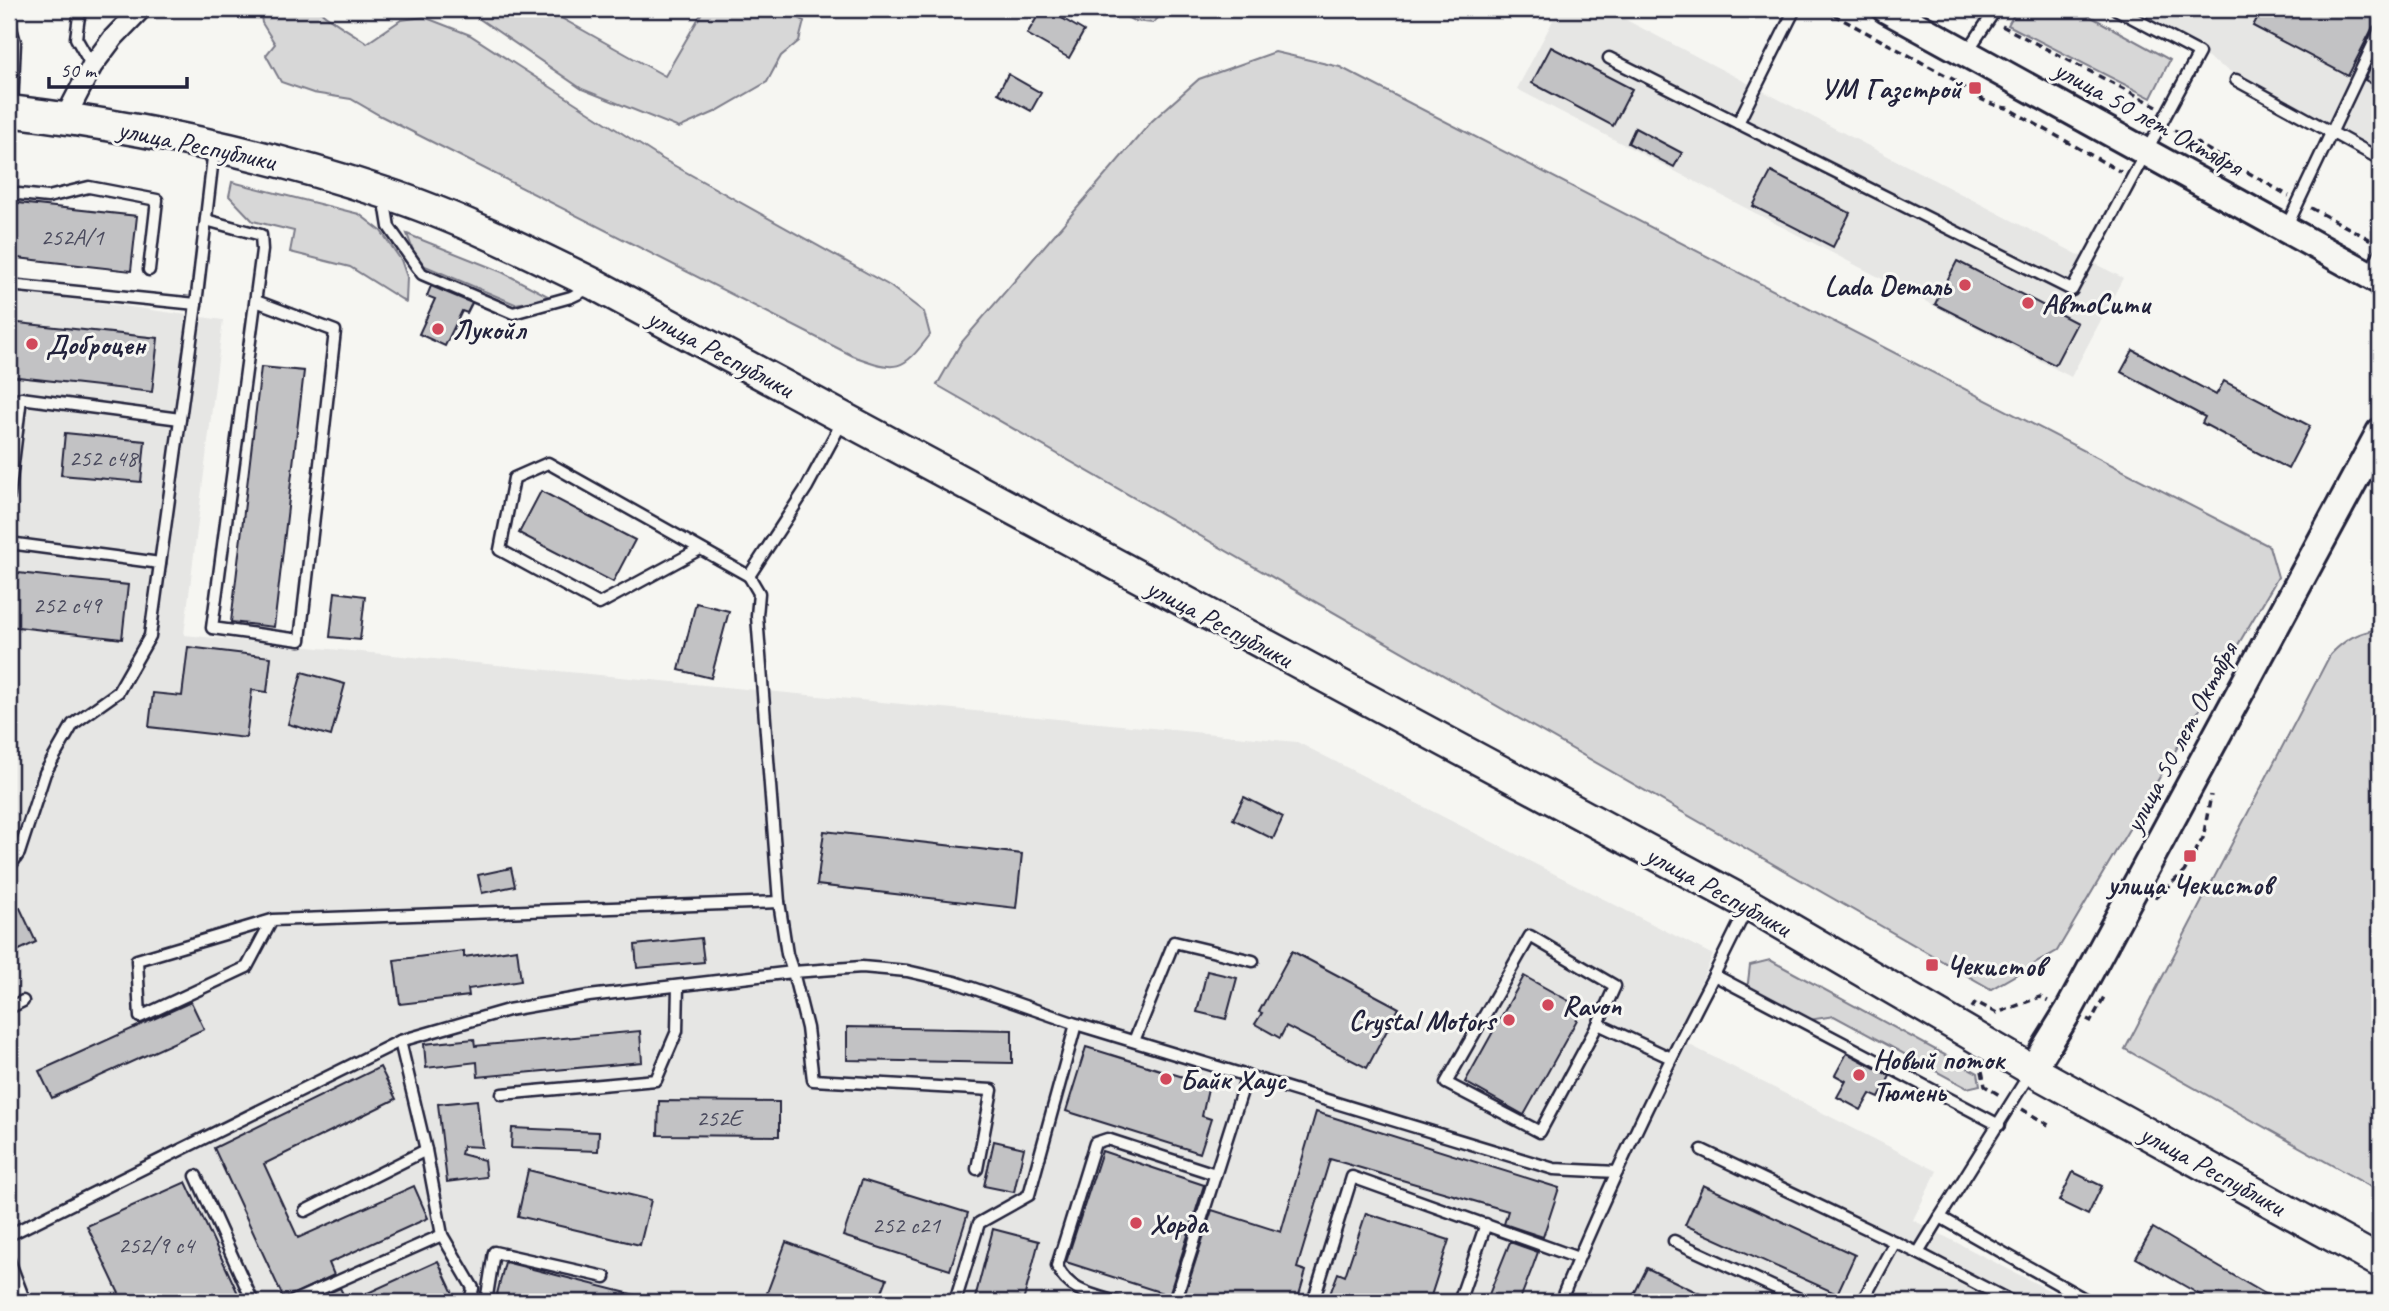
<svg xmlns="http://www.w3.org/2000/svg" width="2389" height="1311" font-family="Caveat,sans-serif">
<rect width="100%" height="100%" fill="#f6f6f2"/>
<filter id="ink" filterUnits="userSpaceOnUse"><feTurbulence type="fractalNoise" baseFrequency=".0143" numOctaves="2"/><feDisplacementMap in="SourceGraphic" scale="14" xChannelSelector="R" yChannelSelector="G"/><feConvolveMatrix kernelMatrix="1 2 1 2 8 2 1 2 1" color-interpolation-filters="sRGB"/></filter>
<g filter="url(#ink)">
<g fill="#e6e6e4">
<path d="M1559 9H1605L2123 278 2071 377 1517 89Z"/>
<path d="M2126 9H2380V161Z"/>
<path d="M9 290 223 320 184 635 1297 742 1713 955 1676 1038 1937 1171 1913 1220 2072 1302H9Z"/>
</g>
<g fill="#d7d7d7" stroke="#7c7c89" stroke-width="2">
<path d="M260 9H318C329 20 353 33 367 43L401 20 424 17 470 35 659 157 890 286 924 312 930 335C902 372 897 372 853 356L379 115 351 99 313 93 281 82 266 55 275 44 262 23Z"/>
<path d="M465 9H545L665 76 704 9H783L804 21 799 41 781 56 767 82 715 112 679 128 582 89Z"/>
<path d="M1112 9H1167L1153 23 1134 21Z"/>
<path d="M2017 9H2077L2170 60 2151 98 2008 25Z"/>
<path d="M1275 52 1340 67 2269 546 2278 577 2057 951 1991 989 937 385 961 343 1152 121 1199 79Z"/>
<path d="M232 182 359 214 381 231 401 260 407 277 406 302 350 267 290 252 294 231 253 221 229 196Z"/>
<path d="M407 234 502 272 548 296 535 301 515 304 425 266 413 250Z"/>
<path d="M2380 629V1192L2125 1049 2330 655C2345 639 2358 632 2380 629Z"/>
<path d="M1770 960 1978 1073 1980 1085 1967 1088 1834 1016 1803 1021 1747 991 1750 965Z"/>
</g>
<g fill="#c2c2c4" stroke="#22223b" stroke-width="2">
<path d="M1042 9H1046L1084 31 1069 58 1027 34Z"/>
<path d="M2262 9H2380V23L2373 27 2348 76 2253 26Z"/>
<path d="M1551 47 1632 89 1613 126 1532 83Z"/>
<path d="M2380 47V88L2365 80Z"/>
<path d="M1008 74 1041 93 1031 111 998 93Z"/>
<path d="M1635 128 1682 153 1674 167 1628 143Z"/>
<path d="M1771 172 1850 213 1833 247 1753 206Z"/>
<path d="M9 202 137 216 131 271 9 257Z"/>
<path d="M1957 261 2077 323 2055 365 1935 304Z"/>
<path d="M431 286 472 303 467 313 462 311 445 346 419 334 435 299 427 296Z"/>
<path d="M9 322 158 338 152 392 9 376Z"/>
<path d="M2133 350 2216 395 2224 381 2310 426 2288 469 2202 423 2205 417 2121 372Z"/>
<path d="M261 367 304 371 274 627 231 622Z"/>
<path d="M65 433 145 441 141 482 61 475Z"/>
<path d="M541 491 635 540 613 582 519 533Z"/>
<path d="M9 572 128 585 122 639 9 626Z"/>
<path d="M335 592 365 596 360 640 330 637Z"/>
<path d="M696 603 729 611 711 678 679 670Z"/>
<path d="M188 647 271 657 267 692 252 690 246 738 149 727 153 693 182 696Z"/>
<path d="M302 672 345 684 331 736 288 724Z"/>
<path d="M1244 797 1283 817 1273 839 1233 819Z"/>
<path d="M824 831 1022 854 1016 908 817 885Z"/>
<path d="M511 868 515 886 482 893 478 875Z"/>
<path d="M20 908 36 942 9 955V913Z"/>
<path d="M701 938 704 962 637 968 635 945Z"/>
<path d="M517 949 521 981 468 989 469 996 400 1004 394 960 464 951V957Z"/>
<path d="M1292 951 1399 1008 1367 1068 1286 1026 1280 1038 1255 1024 1262 1013 1259 1012Z"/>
<path d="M1207 971 1237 978 1226 1019 1197 1012Z"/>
<path d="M1524 976 1583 1009 1524 1115 1465 1082Z"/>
<path d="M191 1002 204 1029 52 1098 39 1071Z"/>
<path d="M847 1027 1012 1030V1063L847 1060Z"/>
<path d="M640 1031 642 1062 478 1077 477 1062 426 1068 424 1044 474 1039 475 1046Z"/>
<path d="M1086 1047 1209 1085 1202 1116 1211 1119 1200 1153 1066 1111Z"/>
<path d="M1847 1053 1890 1076 1879 1098 1870 1094 1861 1110 1837 1097 1846 1081 1835 1075Z"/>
<path d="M380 1067 396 1099 264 1164 298 1238 414 1186 428 1218 329 1263 334 1275 284 1299 214 1148Z"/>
<path d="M477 1100 482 1147 463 1146 461 1154 484 1160 486 1177 447 1182 438 1104Z"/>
<path d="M659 1101 779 1102V1136L658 1135Z"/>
<path d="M1316 1112 1559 1188 1543 1237 1504 1224 1508 1211 1330 1159 1297 1268 1306 1271 1297 1302H1191L1183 1300 1212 1210 1281 1232Z"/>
<path d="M512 1128 599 1132 598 1151 511 1148Z"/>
<path d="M994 1141 1024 1148 1014 1192 984 1186Z"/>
<path d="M1102 1151 1204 1185 1169 1295 1066 1262Z"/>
<path d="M528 1170 651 1200 640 1245 518 1216Z"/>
<path d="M2073 1172 2102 1186 2088 1215 2059 1201Z"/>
<path d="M862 1180 968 1213 950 1270 843 1236Z"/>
<path d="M186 1182 242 1302H123L87 1226Z"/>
<path d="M1703 1185 1855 1255 1837 1294 1685 1225Z"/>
<path d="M1366 1213 1449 1240 1429 1302H1327L1338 1273 1345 1276Z"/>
<path d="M2153 1228 2207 1260 2279 1302H2212L2190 1289 2136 1258Z"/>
<path d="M993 1229 1039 1241 1023 1302H974Z"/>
<path d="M786 1242 887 1279 878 1302H793L767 1293Z"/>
<path d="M1510 1242 1538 1252 1533 1266 1519 1302H1486Z"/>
<path d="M438 1261 457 1302H348Z"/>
<path d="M505 1262 643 1297 642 1302H495Z"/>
<path d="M1647 1268 1717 1302H1630Z"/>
<path d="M340 1288 347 1302H309Z"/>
</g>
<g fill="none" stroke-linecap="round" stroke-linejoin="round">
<g stroke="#22223b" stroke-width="15">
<g id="service">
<path d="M80 9 76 38 92 66"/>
<path d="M9 21 15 42 12 107"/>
<path d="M1967 52 1996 9"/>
<path d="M1609 58 1738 123 1795 9"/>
<path d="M2236 80 2380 159"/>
<path d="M1738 123 2072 290 2199 53 2116 9"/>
<path d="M9 193 48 197 89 187 157 200 149 270"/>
<path d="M384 196 389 227 422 274 513 313 571 297 590 288"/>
<path d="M206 220 261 235 262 250 212 628 300 640 335 331 256 301"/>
<path d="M2286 228 2380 30"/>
<path d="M2369 274 2380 253"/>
<path d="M9 285 196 304"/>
<path d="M9 496 21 398 180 419"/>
<path d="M9 543 160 563"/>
<path d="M700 549 599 604 500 550 514 478 548 463 749 576"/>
<path d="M9 868 19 853 45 773 73 724 118 692 150 636 196 304 214 149"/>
<path d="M779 902 787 954 793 972 807 1028 813 1080 992 1090 977 1169"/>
<path d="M1747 908 1714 975 1999 1125"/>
<path d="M272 920 247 967 140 1017 137 960 272 920 779 902 757 616 759 593 749 576 807 487 842 422"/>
<path d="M1530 936 1615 986 1598 1024 1540 1132 1446 1083Z"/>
<path d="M9 1008 23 1001"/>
<path d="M1598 1024 1671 1058"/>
<path d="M400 1041 426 1150 442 1235 473 1288 470 1302"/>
<path d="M1134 1041 1174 942 1253 961"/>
<path d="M2030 1073 1940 1217 2090 1302"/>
<path d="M502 1094 656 1080 677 1031 678 986"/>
<path d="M1702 1150 1918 1253 1940 1217"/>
<path d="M196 1176 253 1302"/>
<path d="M305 1211 426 1150"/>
<path d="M9 1235 400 1041 508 1010 589 996 793 972 862 967 907 971 955 982 1076 1024 1554 1169 1617 1172"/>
<path d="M1674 1241 1806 1302"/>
<path d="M1918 1253 2012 1302"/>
<path d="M9 1260 25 1302"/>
<path d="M291 1302 442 1235"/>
<path d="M486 1302 494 1252 605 1277"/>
<path d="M955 1302 979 1223 1029 1195 1076 1024"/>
<path d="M1117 1302C1092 1295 1068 1291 1057 1266L1095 1143 1107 1139 1215 1174"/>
<path d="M1175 1302 1247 1075"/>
<path d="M1313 1302 1352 1177 1578 1258"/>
<path d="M1459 1302 1486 1224"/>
<path d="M1560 1302C1606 1191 1658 1082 1714 975"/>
<path d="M1862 1302 1895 1242"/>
</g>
</g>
<g stroke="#22223b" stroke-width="24">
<path id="minor" d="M65 118 92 66 113 38 141 9"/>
</g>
<g stroke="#22223b" stroke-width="32">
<g id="secondary">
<path d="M1886 9 2380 281"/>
<path d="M2032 1070 2069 1010 2380 432"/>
</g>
</g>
<g stroke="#22223b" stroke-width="35">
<path id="primary" d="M9 111C135 126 261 152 382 192 456 216 527 251 596 285L1748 904 2032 1070 2380 1262"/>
</g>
<g stroke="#22223b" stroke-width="3.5" stroke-dasharray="7 5" stroke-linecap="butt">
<path d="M1823 9 1958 82C1968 94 1992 106 2007 108L2121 172"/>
<path d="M2002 26 2157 106"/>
<path d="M2174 130 2289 196"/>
<path d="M2311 208 2375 242"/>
<path d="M2155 898 2184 872 2203 838 2211 795"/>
<path d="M1972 1008 1976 1002 1997 1013 2040 997 2048 1001"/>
<path d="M2087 1019 2091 1021 2105 995"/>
<path d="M1982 1071 1985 1086 2001 1096"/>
<path d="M2022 1109 2050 1126"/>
</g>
<use href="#service" stroke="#f6f6f2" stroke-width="10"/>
<use href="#minor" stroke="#f6f6f2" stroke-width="19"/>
<use href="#secondary" stroke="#f6f6f2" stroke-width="26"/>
<use href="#primary" stroke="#f6f6f2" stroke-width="30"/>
</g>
</g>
<g fill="#d1495b" stroke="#f6f6f2" stroke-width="2.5">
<rect x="1968" y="81" width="14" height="14" rx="3.5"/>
<circle cx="1965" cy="285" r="7"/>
<circle cx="2028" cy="303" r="7"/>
<circle cx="438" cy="329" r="7"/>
<circle cx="32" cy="344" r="7"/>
<rect x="2183" y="849" width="14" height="14" rx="3.5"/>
<rect x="1925" y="958" width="14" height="14" rx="3.5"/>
<circle cx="1548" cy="1005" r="7"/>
<circle cx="1509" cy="1020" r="7"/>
<circle cx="1859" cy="1075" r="7"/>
<circle cx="1166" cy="1079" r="7"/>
<circle cx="1136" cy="1223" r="7"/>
</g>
<g text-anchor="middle" stroke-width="6" stroke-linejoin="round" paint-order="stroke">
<g font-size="24" fill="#4a4a5d">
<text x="72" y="245">252А/1</text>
<text x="103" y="466">252 с48</text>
<text x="67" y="613">252 с49</text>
<text x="719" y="1126">252Е</text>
<text x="906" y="1233">252 с21</text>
<text x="156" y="1253">252/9 с4</text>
</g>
<g font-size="28" font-weight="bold" fill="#22223b" stroke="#f6f6f2" text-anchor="start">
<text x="1961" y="98" text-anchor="end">УМ Газстрой</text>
<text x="1951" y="295" text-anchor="end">Lada Dеталь</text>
<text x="2042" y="313">АвтоСити</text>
<text x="452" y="339">Лукойл</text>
<text x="46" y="354">Доброцен</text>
<text x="2190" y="894" text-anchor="middle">улица Чекистов</text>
<text x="1946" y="975">Чекистов</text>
<text x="1562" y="1015">Ravon</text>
<text x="1495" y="1030" text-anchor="end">Crystal Motors</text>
<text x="1873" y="1069">Новый поток<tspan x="1873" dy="32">Тюмень</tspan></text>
<text x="1180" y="1089">Байк Хаус</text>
<text x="1150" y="1233">Хорда</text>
</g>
<g font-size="28" fill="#22223b" stroke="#f6f6f2">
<text transform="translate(2149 117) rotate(29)" y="10">улица 50 лет Октября</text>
<text transform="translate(197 144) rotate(12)" y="10">улица Республики</text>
<text transform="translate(721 352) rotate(28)" y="10">улица Республики</text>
<text transform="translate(1220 622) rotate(28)" y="10">улица Республики</text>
<text transform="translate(2180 737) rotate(-62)" y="10">улица 50 лет Октября</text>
<text transform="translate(1719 890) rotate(29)" y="10">улица Республики</text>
<text transform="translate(2213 1169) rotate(29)" y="10">улица Республики</text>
</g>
</g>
<rect width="2389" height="1311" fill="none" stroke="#f6f6f2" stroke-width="35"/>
<rect x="18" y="18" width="2354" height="1276" fill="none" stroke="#22223b" stroke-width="2.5" filter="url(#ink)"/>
<path d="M49 77v10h138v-10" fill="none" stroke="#22223b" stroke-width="3.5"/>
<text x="60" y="77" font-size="21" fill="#22223b" stroke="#f6f6f2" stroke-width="5" paint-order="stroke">50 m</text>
</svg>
